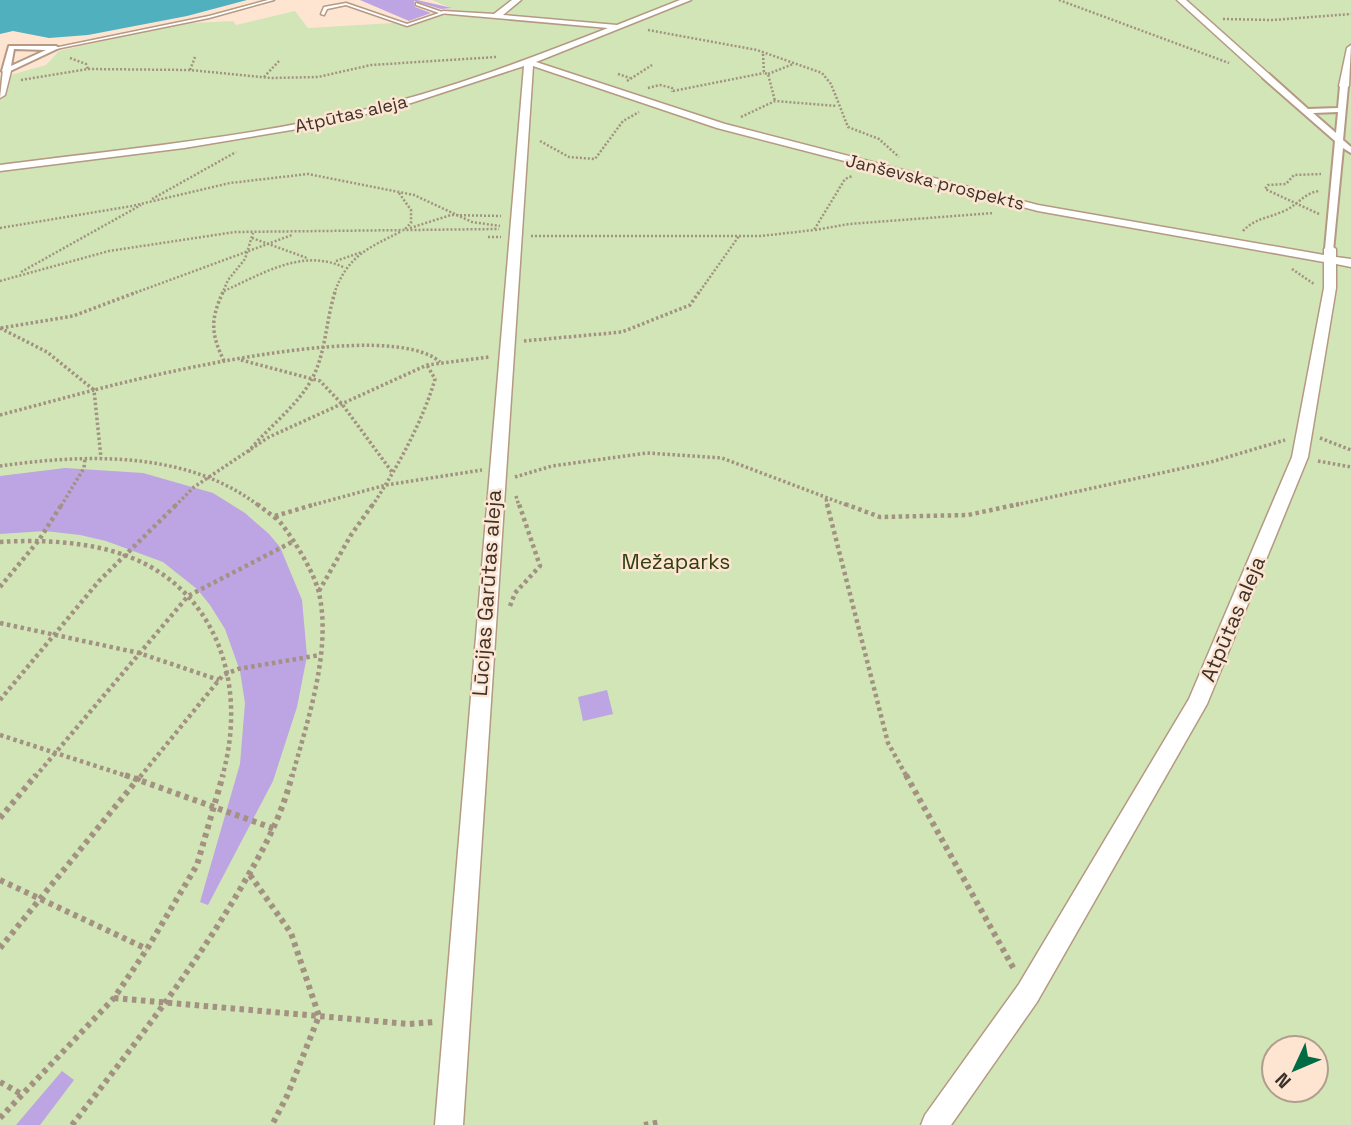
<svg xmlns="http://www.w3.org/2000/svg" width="1351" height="1125" font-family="'Space Grotesk',sans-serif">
<rect width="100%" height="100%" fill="#fde5d2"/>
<path fill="#d1e5b6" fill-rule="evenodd" d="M432 0H1351V1125H0V78L46 65 59 51 175 24 233 21 236 25 295 11 308 28 411 22 451 8ZM1274 1048H1316V1090H1274Z"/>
<path fill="#51b0be" d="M0 0H247L187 16 88 35 49 38 13 31 0 34Z"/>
<g fill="#bda4e2">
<path d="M360 0H417L452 8 441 9 414 1 415 7 431 13 409 21Z"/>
<path d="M65 468 143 473 213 493 245 513 269 534 280 547 302 600 307 656 297 707 273 781 208 905 200 902 240 764 245 703 240 671 225 629 210 605 197 589 163 562 106 541 80 535 45 531 0 534V476Z"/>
<path d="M607 690 613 714 583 721 578 697Z"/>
<path d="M62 1071 74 1080 40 1125H16Z"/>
</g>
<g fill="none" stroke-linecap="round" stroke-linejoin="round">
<g stroke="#b59983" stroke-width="3">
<g id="service">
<path d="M268 0H274L209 18 56 49 54 48 209 16Z"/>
<path d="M346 3 407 24 439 13 416 5V3L445 13 407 26 346 5 327 9 324 15 321 14 324 7Z"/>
</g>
</g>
<g stroke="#b59983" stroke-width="4">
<g id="pedestrian">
<path d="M9 46H56L59 48 6 73 2 71ZM14 49 46 50 11 66Z"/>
<path d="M1263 74H1269L1308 109 1338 108 1340 86 1344 84 1348 86 1343 140 1351 147V153L1343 148 1333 251 1325 249 1335 141 1263 78ZM1338 112 1336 133 1313 113Z"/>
</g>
</g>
<g stroke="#b59983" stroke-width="3">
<g id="minor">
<path d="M512 0H521L503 15 617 25 680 0H691L536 62 725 124 1038 205 1324 255V249L1330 245 1336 249V257L1351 259V267L1336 264V288L1308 457 1207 704 1037 1002 951 1125H921L925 1115 1019 984 1189 699 1292 457 1324 288V262L1038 211 717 128 533 66 463 1125H435L524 66 411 103 321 125 184 148 0 171V165C123 149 247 138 367 109 450 89 529 59 608 28L439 13 443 11 494 14Z"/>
<path d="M1177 0H1186L1269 74V78H1263Z"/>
<path d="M1351 45 1349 86 1344 89 1339 86 1347 48Z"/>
<path d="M6 68 11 71 5 95 0 98 3 69Z"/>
</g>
</g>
<g stroke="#a39182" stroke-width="2.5" stroke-dasharray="2 2" stroke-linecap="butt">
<path d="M1059 0 1229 63"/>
<path d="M1223 19 1273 20 1351 14"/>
<path d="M648 30 757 50 822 73 831 84 848 127 879 139 899 157"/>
<path d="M763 54 764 73 768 74 775 101"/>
<path d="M70 58 86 64 88 69"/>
<path d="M190 70 195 57"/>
<path d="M618 74 630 78"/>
<path d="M768 74 793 64"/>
<path d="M264 77 279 61"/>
<path d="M21 80 88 69 190 70 271 78 318 77 371 65 496 57"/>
<path d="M627 81 652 65"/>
<path d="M648 88 660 85 672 88V92"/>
<path d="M673 91 764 73"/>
<path d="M741 117 775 101 837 106"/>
<path d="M540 141 569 157 595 159 623 121 639 112"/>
<path d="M399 193 411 210V223L404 230"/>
<path d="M152 199 236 152"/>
<path d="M1319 214 1265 189 1268 185 1286 184 1294 175 1321 174"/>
<path d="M0 228 132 206 230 183 308 174 414 195 472 222 500 226"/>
<path d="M410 228 451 215 501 216"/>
<path d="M815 230 849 224 994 213"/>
<path d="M1243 231C1255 218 1269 218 1284 211 1298 205 1304 193 1319 191"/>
<path d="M531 236H761L814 230 845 179 852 176"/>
<path d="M488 237H501"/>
<path d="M252 238 307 258"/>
<path d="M336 261 362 252"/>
<path d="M1292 269 1314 284"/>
<path d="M21 272 141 205"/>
<path d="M0 281 109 251 235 232 499 229"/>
<path d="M224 291C262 274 304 247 345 268"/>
<path d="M132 294 292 235"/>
<path d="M222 294 228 280 245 259 253 233"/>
<path d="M334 294C347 256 368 248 402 231"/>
<path d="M698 294 739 236"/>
</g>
<g stroke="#a39182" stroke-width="3.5" stroke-dasharray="2.5 2.5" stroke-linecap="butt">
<path d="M223 292C210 320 211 334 224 361"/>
<path d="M0 328 47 352 94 390C159 373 390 318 440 362"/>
<path d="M1 328 73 316 137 292"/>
<path d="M524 341 622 332 690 305 699 292"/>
<path d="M241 360 320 381 342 404 392 472"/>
<path d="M0 415 94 390 101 458"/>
<path d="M1320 438 1351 450"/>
<path d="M248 452C268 427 298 406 313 377 326 351 326 320 335 292"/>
<path d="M1318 461 1351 467"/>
<path d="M0 466C85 454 187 450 259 506"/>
<path d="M515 477 552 466 647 453 722 458 849 506"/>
<path d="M516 496 519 506"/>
<path d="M826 499 828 506"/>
<path d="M61 506 84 468 85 458"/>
<path d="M175 506 194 487 269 437 427 365 489 357"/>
<path d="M309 506 386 485 482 470"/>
<path d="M372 506C396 470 423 421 435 379L427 365"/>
<path d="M1011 506 1211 462 1285 440"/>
</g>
<g stroke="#a39182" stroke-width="4.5" stroke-dasharray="3.5 3.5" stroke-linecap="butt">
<path d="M257 504 278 520 274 515C289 531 314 571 319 593 332 651 307 722 292 777"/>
<path d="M827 504 888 743 907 777"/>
<path d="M845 504 880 517 968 515 1019 504"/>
<path d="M275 516 316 504"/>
<path d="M0 542C49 539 107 542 151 567 226 610 245 699 222 777"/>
<path d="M0 587 39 540 62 504"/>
<path d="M319 591 351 535 373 504"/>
<path d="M510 606 515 593 540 566 519 504"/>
<path d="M0 623 139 653 219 680"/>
<path d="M0 700 99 581 177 504"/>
<path d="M0 735 130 777"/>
<path d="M35 777 188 596 294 541"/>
<path d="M140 777 223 675 238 669 320 655"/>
</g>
<g stroke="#a39182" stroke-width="6" stroke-dasharray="4.5 4.5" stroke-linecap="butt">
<path d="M125 775 275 829"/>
<path d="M906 775 1015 971"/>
<path d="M0 818 36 775"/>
<path d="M250 875 291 933 319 1016 287 1096 272 1125"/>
<path d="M0 880 147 949"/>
<path d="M0 948 141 775"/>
<path d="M114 998 409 1024 434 1022"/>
<path d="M0 1082 23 1095"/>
<path d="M0 1118 114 998 147 949 197 865 223 775"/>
<path d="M72 1125C131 1049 190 974 239 891 262 852 281 819 292 775"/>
<path d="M644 1125 661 1122"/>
</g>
<use href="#service" fill="#fff" fill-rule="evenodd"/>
<use href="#pedestrian" fill="#fff" fill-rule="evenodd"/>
<use href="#minor" fill="#fff" fill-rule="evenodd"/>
</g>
<g text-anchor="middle" stroke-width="5" stroke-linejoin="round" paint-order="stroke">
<g font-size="18" fill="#3d3229" stroke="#fde5d2">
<text transform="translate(351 114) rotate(-13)" y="6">Atpūtas aleja</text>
<text transform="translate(935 182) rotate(14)" y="6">Janševska prospekts</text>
</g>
<g font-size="21" fill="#2f3f10" stroke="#fde5d2">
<text x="676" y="569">Mežaparks</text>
</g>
<g font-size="21" fill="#3d3229" stroke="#fde5d2">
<text transform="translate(487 593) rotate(-86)" y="7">Lūcijas Garūtas aleja</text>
<text transform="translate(1233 619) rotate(-67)" y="7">Atpūtas aleja</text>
</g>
</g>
<g transform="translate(1295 1069) rotate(226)"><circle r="33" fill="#fde5d2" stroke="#b09d8e" stroke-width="2"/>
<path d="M0-5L12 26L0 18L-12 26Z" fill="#006c44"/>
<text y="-10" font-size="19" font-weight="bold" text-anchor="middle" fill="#3d3229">N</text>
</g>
</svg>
